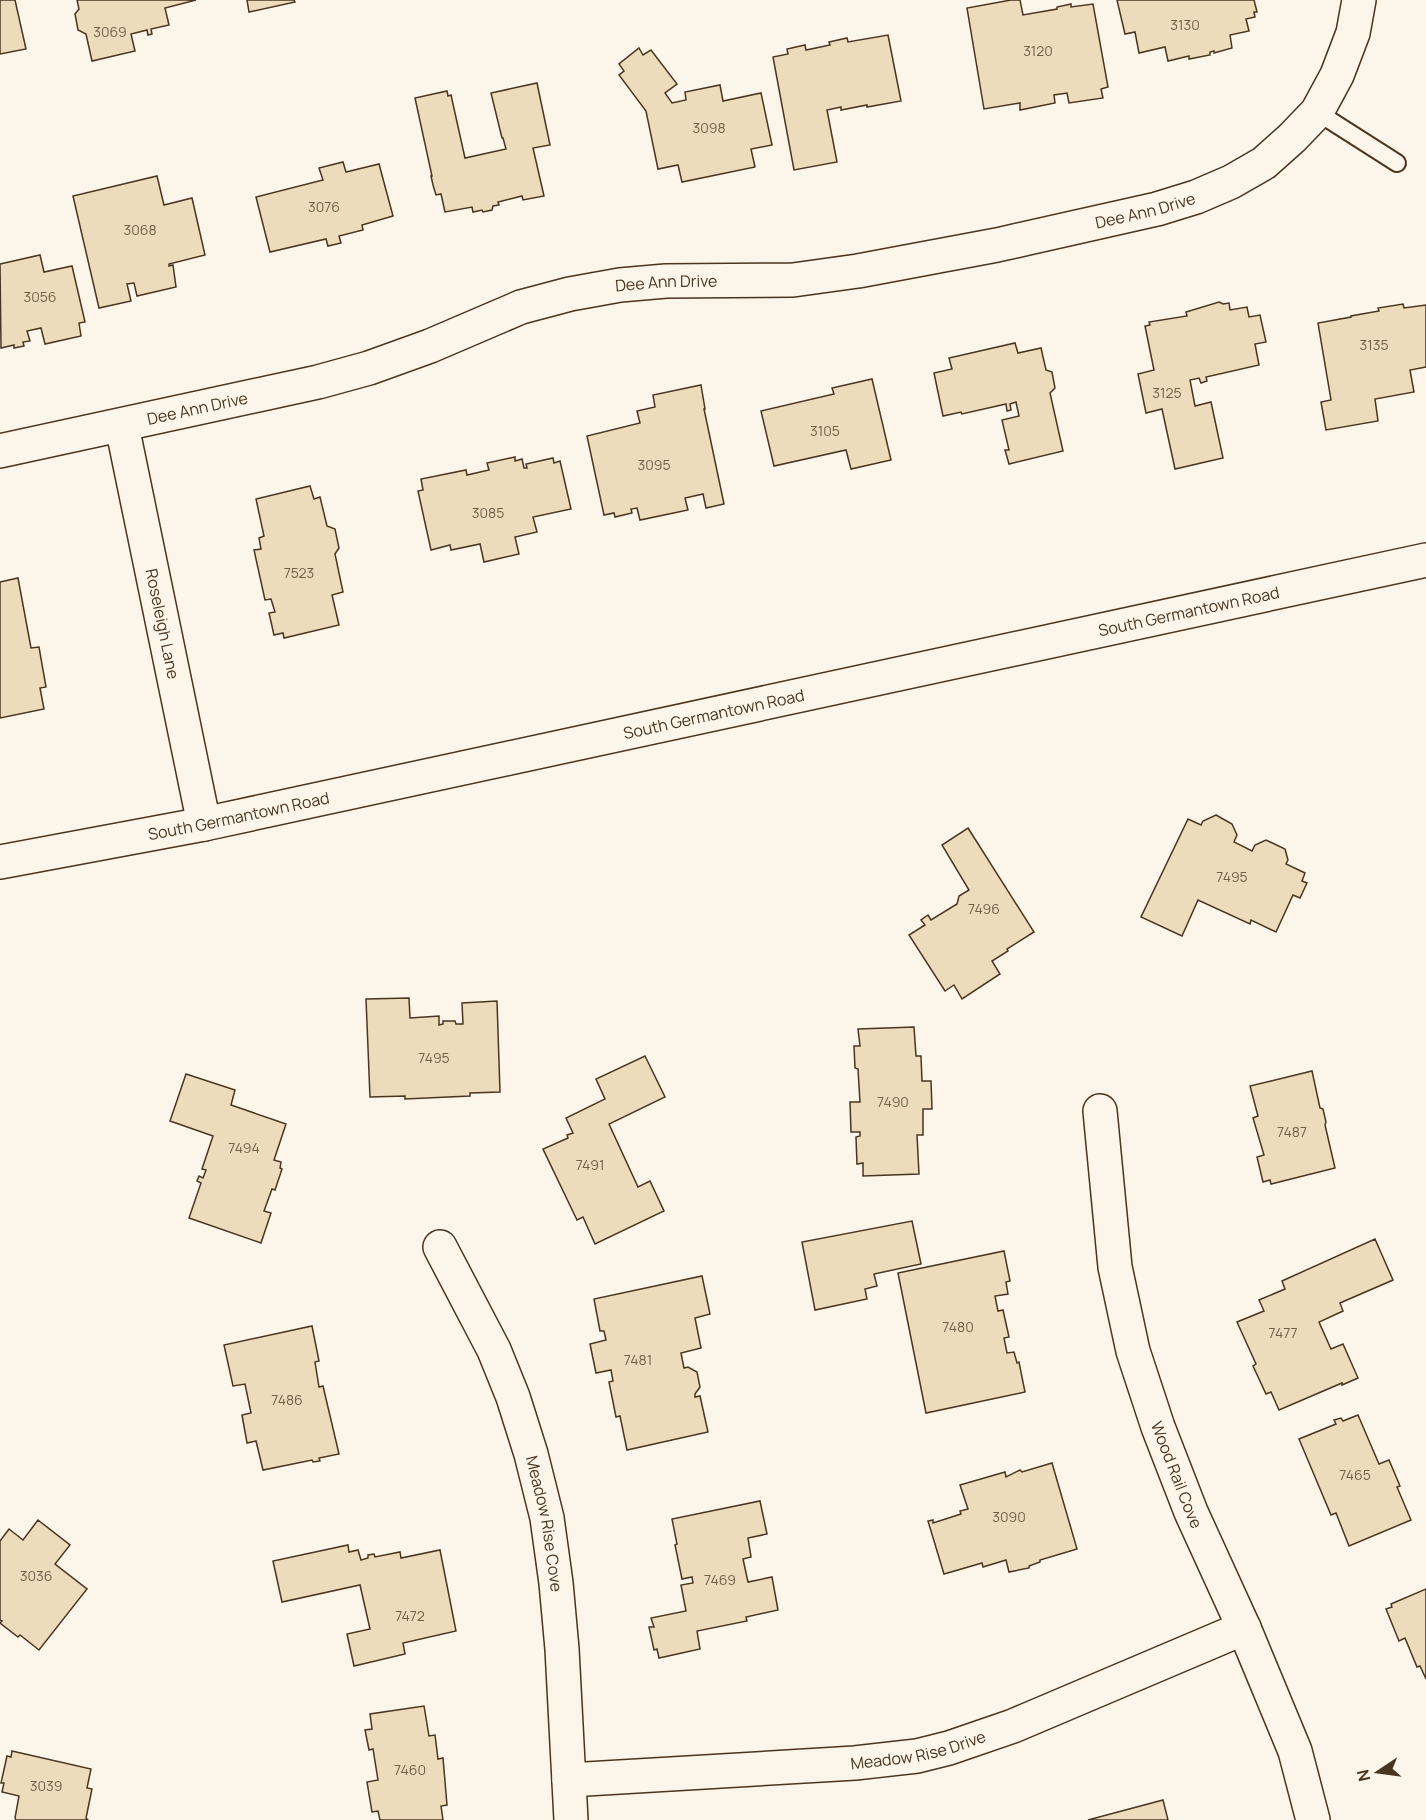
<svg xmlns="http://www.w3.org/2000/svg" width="1426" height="1820" font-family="Manrope,sans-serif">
<rect width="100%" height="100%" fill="#fbf6e9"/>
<g fill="#ecdcbc" stroke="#4a3520" stroke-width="1.5">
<path d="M0 0H15L26 49 0 54Z"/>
<path d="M77 0H196L165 8 169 25 151 29 152 34 148 35 147 30 131 34 135 51 92 61 86 34 78 30 75 14 79 9Z"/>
<path d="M247 0H294L295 2 249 12Z"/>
<path d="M1011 0H1020L1023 15 1057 9V7L1071 4V7L1093 4 1108 87 1101 89 1103 98 1069 103 1067 93 1054 95 1055 103 1020 110V103L984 109 967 8Z"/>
<path d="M1117 0H1254L1257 12H1254L1255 17 1246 19 1249 31 1230 35 1232 48 1214 53V51L1210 52V55L1189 59V56L1168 61 1165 47 1139 53 1135 32 1125 34Z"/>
<path d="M888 35 901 101 867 107V105L841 110V107L827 110 837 162 794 170 773 57 788 54 787 49 805 45 806 50 830 45 829 42 847 38 848 42Z"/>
<path d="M639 48 643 55 651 50 677 84 665 93 672 103 686 100 685 92 720 85 723 101 761 93 772 145 751 149 755 167 682 182 678 165 658 169 646 111 619 75 624 71 619 64Z"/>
<path d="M537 83 550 145 533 148 544 196 523 200 522 196 498 202 499 205 493 206 492 210 483 212 482 210 473 212 472 207 445 212 441 194 436 195 433 185 431 176H432L415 98 447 91 448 96 451 95 465 158 506 149 503 138H502L491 93Z"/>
<path d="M343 162 346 172 379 164 393 216 362 225 363 230 339 236 341 243 328 246 326 239 270 252 256 197 323 180 319 168Z"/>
<path d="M157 176 164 205 192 198 205 255 169 264V266L173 265 176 287 137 296 134 283 127 284 131 301 99 308 73 196Z"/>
<path d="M40 255 44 272 72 266 85 322 79 323 81 336 45 344 41 328 27 331 30 341 23 342 24 346 14 348V345L1 348 0 264Z"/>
<path d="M1219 302 1223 304 1229 303 1230 310 1247 307 1249 317 1260 315 1266 342 1255 344 1259 365 1206 377 1207 381 1201 383 1199 378 1190 380 1195 406 1211 402 1223 458 1175 469 1162 409 1146 413 1138 374 1154 370 1145 326 1150 325 1149 322 1187 316 1186 312Z"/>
<path d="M1403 304 1404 308 1426 305V367L1410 370 1414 392 1375 399 1378 421 1326 430 1321 402 1331 400 1318 323 1351 317V316L1379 311 1378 308Z"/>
<path d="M1015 343 1018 353 1041 348 1046 370 1052 372 1055 388 1050 393 1063 451 1009 464 1005 450H1009L1002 420 1019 416 1016 402 1010 404 1011 410 1007 411 1006 404 962 414 961 412 943 416 934 373 952 369 949 358Z"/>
<path d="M872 379 891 460 851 469 846 450 774 466 761 411 834 394 832 388Z"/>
<path d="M701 385 705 409H704L724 504 706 508 703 494 685 498 688 510 640 520 637 508 631 509 632 513 615 517 614 513 604 515 587 436 640 423 637 411 655 407 653 395Z"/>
<path d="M515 457V461L522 459 524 468H527L526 464 553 458 554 463 560 461 571 509 533 517 537 532 515 537 519 554 484 562 480 544 451 550 450 545 431 550 418 491 423 490 421 479 466 470 467 475 489 470 487 463Z"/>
<path d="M310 486 314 499 320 497 327 526 335 529 339 548 335 554 343 592 332 595 339 625 284 638 283 633 274 635 269 613 275 612 271 599 265 600 254 550 261 549 259 538 264 536 256 499Z"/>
<path d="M18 578 31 648 39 647 46 687 40 688 44 709 0 718V582Z"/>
<path d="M1216 815 1232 824 1237 835 1234 842 1252 851 1255 845 1266 840 1285 849 1288 860 1286 864 1305 873 1302 881 1307 883 1300 898 1293 895 1276 932 1251 920 1250 924 1198 900 1182 936 1141 917 1188 819 1201 825 1203 821Z"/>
<path d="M968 828 1034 932 1007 949 1008 951 992 961 1000 974 962 999 954 985 945 991 909 935 925 925 921 920 928 915 931 920 957 904 959 896 969 890 942 845Z"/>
<path d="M409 998 410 1018 439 1016V1025L443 1024V1021H455L456 1024H463L462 1003 497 1001 500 1092 470 1093V1096L405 1099V1096L370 1097 366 999Z"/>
<path d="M914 1027 916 1056H921L922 1081H931L932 1109H923V1135H917L919 1174 863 1176V1163L857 1164 856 1137 860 1136V1132H851L850 1102H860L858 1069 855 1068 854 1046H860L858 1029Z"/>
<path d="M645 1056 665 1097 609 1124 638 1187 650 1181 664 1211 595 1244 583 1217 577 1220 543 1149 568 1138 567 1135 573 1133 566 1118 605 1099 596 1079Z"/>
<path d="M1312 1071 1320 1108 1323 1109 1326 1122 1325 1125 1335 1168 1271 1184 1270 1180 1263 1182 1257 1157 1264 1155 1253 1118 1258 1116 1250 1086Z"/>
<path d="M186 1074 235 1090 231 1105 286 1124 274 1160 281 1162 280 1168 282 1169 275 1190 272 1189 264 1211 271 1213 261 1243 189 1218 201 1183 197 1181 199 1176 203 1178 206 1170 202 1169 213 1136 170 1121Z"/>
<path d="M912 1221 921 1264 874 1274 877 1286 865 1289 867 1299 815 1310 802 1242Z"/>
<path d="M1375 1239 1393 1280 1340 1303 1343 1311 1319 1322 1331 1349 1343 1344 1358 1378 1342 1385V1383L1279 1410 1271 1392 1266 1394 1253 1366 1256 1364 1237 1322 1264 1311 1259 1300 1285 1289 1282 1281Z"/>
<path d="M1004 1251 1010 1281 1006 1282 1008 1294 995 1296 998 1311 1003 1310 1009 1337 1004 1338 1007 1353 1014 1352 1017 1363 1019 1362 1025 1392 926 1413 898 1273Z"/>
<path d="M702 1276 710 1314 695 1318 701 1348 681 1353 684 1368 688 1367 697 1372 700 1387 695 1394V1397L700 1396 708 1432 627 1450 620 1416 616 1417 609 1382 613 1381 611 1370 596 1373 590 1344 606 1340 604 1331H600L594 1299Z"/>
<path d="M312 1326 319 1361 315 1362 319 1387 323 1386 339 1454 319 1458 320 1461 313 1462 312 1460 263 1470 256 1441 247 1443 242 1415 251 1413 245 1384 233 1386 224 1345Z"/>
<path d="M1358 1415 1379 1464 1389 1460 1400 1486 1397 1487 1411 1520 1349 1546 1336 1513 1331 1515 1299 1439 1336 1424 1334 1420 1341 1418 1343 1421Z"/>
<path d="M1052 1463 1077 1549 1040 1560V1562L1029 1566V1568L1009 1572 1006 1560 983 1567 982 1563 944 1574 928 1521 933 1520V1523L961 1514 960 1511 968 1509 960 1485 1005 1472 1006 1477 1020 1470 1022 1472Z"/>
<path d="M760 1501 767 1534 748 1538 751 1557 743 1559 748 1582 772 1577 778 1610 746 1617 747 1621 697 1631 700 1649 659 1658 657 1649 654 1650 649 1627H654L651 1618 686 1611 681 1585 693 1583 692 1577 682 1579 675 1545 677 1544 672 1519Z"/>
<path d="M38 1520 70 1545 55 1564 87 1589 39 1650 20 1635 18 1637 0 1623 2 1621 0 1620V1541L9 1529 23 1540Z"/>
<path d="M348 1545 349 1552 358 1550 361 1560 368 1558V1555L374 1554 375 1557 400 1552 401 1558 440 1550 456 1631 403 1643 405 1654 354 1666 347 1634 370 1629 360 1585 282 1602 273 1561Z"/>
<path d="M1426 1589V1679L1420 1666 1417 1667 1405 1638 1399 1641 1386 1609 1392 1607 1391 1604Z"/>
<path d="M424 1706 429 1736 435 1735 438 1759 443 1758 447 1805 441 1806 443 1820H380L378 1811 372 1812 367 1782 378 1780 373 1749 369 1750 365 1730 372 1729 370 1714Z"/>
<path d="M12 1751 91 1769 87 1788 92 1789 86 1818 88 1820H16L15 1818 19 1796 2 1792 4 1783H1L7 1756 11 1757Z"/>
<path d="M1163 1800 1168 1820H1088Z"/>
</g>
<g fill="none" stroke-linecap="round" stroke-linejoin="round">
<g stroke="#4a3520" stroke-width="20">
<path id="service" d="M1317 112 1397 163"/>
</g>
<g stroke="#4a3520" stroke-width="36">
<g id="minor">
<path id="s1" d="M122 426 204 824"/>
<path id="s2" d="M0 451 318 382 369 368 430 346 521 307 570 294 620 285 666 281 793 280 858 271 997 245 1157 209 1196 197 1231 182 1264 163 1292 138 1317 112 1337 75 1353 33 1359 0"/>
<path id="s3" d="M1100 1111 1115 1267 1133 1351 1158 1427 1191 1512 1244 1628 1295 1751 1313 1820"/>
<path id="s4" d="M440 1247 494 1350 513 1397 531 1454 547 1518 556 1583 562 1649 571 1820"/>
<path id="s5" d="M569 1780 855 1763 917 1756 949 1748 1013 1726 1244 1628"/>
</g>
</g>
<g stroke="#4a3520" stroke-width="36">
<g id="primary">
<path id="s6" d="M0 862 204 824 1426 560"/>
</g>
</g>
<use href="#service" stroke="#fbf6e9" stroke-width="16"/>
<use href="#minor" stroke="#fbf6e9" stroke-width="33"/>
<use href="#primary" stroke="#fbf6e9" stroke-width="33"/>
</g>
<g text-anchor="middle" stroke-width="4.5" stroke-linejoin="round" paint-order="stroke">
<g font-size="14" fill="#725f47">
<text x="1185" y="30">3130</text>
<text x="110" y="37">3069</text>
<text x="1038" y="56">3120</text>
<text x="709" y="133">3098</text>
<text x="324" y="212">3076</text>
<text x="140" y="235">3068</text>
<text x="40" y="302">3056</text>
<text x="1374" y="350">3135</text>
<text x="1167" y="398">3125</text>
<text x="825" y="436">3105</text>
<text x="654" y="470">3095</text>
<text x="488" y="518">3085</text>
<text x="299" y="578">7523</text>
<text x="1232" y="882">7495</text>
<text x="984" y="914">7496</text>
<text x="434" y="1063">7495</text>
<text x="893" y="1107">7490</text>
<text x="1292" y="1137">7487</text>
<text x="244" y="1153">7494</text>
<text x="590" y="1170">7491</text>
<text x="958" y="1332">7480</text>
<text x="1283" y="1338">7477</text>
<text x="638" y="1365">7481</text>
<text x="287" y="1405">7486</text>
<text x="1355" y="1480">7465</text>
<text x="1009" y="1522">3090</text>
<text x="36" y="1581">3036</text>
<text x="720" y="1585">7469</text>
<text x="410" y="1621">7472</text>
<text x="410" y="1775">7460</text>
<text x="46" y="1791">3039</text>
</g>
<g font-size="16" fill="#4a3520" stroke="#fbf6e9">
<text dy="6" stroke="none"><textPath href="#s2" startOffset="1176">Dee Ann Drive</textPath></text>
<text dy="6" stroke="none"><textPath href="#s2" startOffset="690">Dee Ann Drive</textPath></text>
<text dy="6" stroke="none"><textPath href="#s2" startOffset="202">Dee Ann Drive</textPath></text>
<text dy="6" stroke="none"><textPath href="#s6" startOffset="1215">South Germantown Road</textPath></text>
<text dy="6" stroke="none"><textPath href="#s1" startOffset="202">Roseleigh Lane</textPath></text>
<text dy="6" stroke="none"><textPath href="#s6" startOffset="729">South Germantown Road</textPath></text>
<text dy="6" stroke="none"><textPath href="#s6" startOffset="243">South Germantown Road</textPath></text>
<text dy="6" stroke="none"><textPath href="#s3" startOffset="374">Wood Rail Cove</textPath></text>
<text dy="6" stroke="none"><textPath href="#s4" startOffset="298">Meadow Rise Cove</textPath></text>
<text dy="6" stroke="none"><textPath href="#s5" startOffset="351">Meadow Rise Drive</textPath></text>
</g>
</g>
<g transform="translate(1378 1772) rotate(257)" stroke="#fbf6e9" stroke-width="4.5" paint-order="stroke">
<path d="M0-4.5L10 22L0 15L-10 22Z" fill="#4a3520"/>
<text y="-9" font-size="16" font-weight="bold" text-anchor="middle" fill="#4a3520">N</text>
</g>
</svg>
